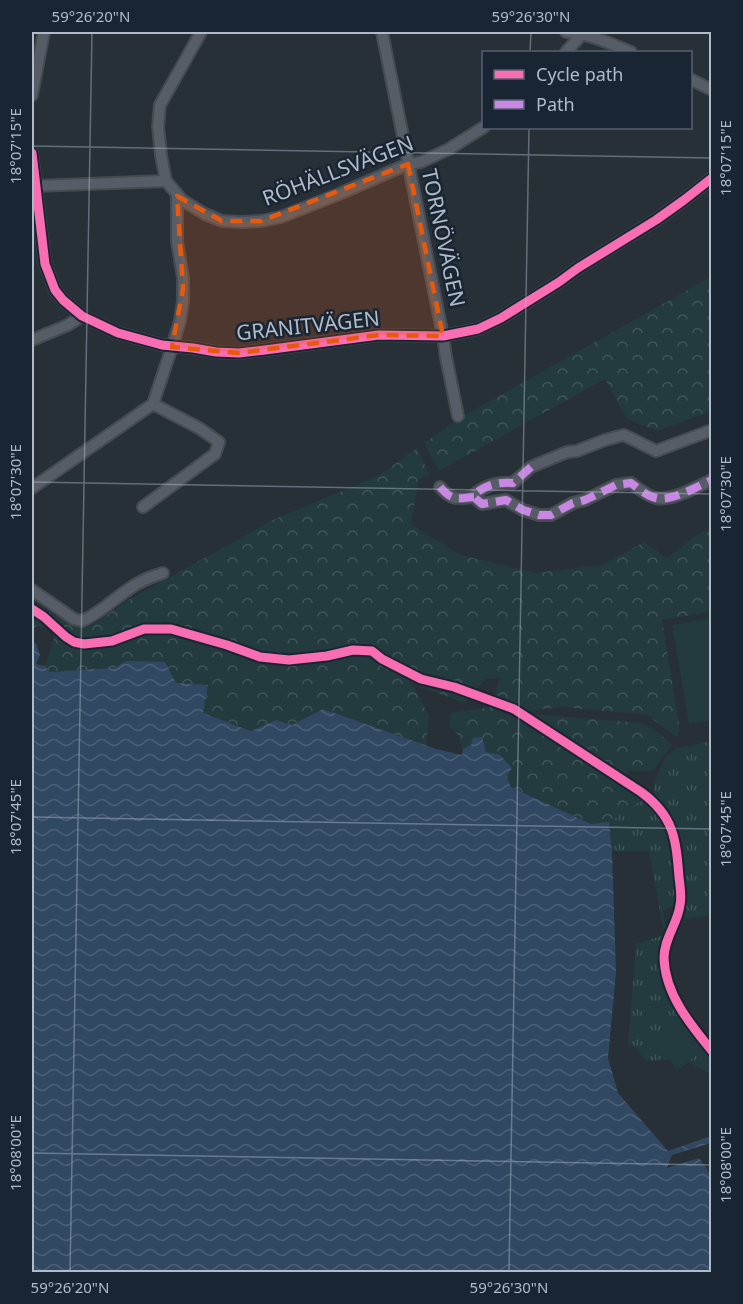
<svg xmlns="http://www.w3.org/2000/svg" width="743" height="1304" font-family="'Noto Sans',sans-serif">
<defs>
<pattern id="grass-tufts" width="24" height="20" patternUnits="userSpaceOnUse" patternTransform="scale(1.5)"><rect width="24" height="20" fill="#233b3e"/><path d="M3 7l-1-3M5 7V3M7 7l1-3M15 17l-1-3M17 17v-4M19 17l1-3" fill="none" stroke="#405559"/></pattern>
<pattern id="forest-crowns" width="20" height="18" patternUnits="userSpaceOnUse" patternTransform="scale(1.5)"><rect width="20" height="18" fill="#233b3e"/><path d="M2 6a3 3 0 1 1 6 0M12 15a3 3 0 1 1 6 0" fill="none" stroke="#405559"/></pattern>
<pattern id="water-waves" width="16" height="10" patternUnits="userSpaceOnUse" patternTransform="scale(1.5)"><rect width="16" height="10" fill="#314863"/><path d="M0 5q4-4 8 0t8 0" fill="none" stroke="#4c6078"/></pattern>
</defs>
<rect width="100%" height="100%" fill="#272f37"/>
<g fill="url(#grass-tufts)">
<path d="M711 741V915L681 920 684 907 685 895 681 845 671 824 653 797 655 783 659 770 665 758 675 749Z"/>
<path d="M644 798C678 828 675 863 677 904L663 911 666 929 661 957 666 989 682 1017 711 1054V1074L689 1062 677 1070 670 1060 645 1061 637 1048 628 1045 636 944 664 935 649 851H612L609 822Z"/>
</g>
<g fill="url(#forest-crowns)">
<path d="M711 277V411L657 431 627 419 605 379 439 471 424 443 463 416Z"/>
<path d="M417 448 430 475 419 479 411 524 460 555 536 573 602 565 644 542 667 558 700 533 711 529V612L662 620 680 731 677 737 647 715 562 707 528 711 494 696 500 678 485 679 465 703 421 687 410 680 429 716 426 746 323 709 292 725 276 720 252 731 203 713 175 683 127 661 113 668 50 672 45 666 56 632 37 625 32 632V600L52 614 75 626H91L130 599 275 519 378 476Z"/>
<path d="M492 707C524 722 555 741 585 759 605 772 625 783 644 798L609 822 591 824 511 787C503 772 490 761 484 745H471L463 749 458 735 449 726 451 713Z"/>
<path d="M531 714 642 723 655 730 672 744 653 771H629L625 778Z"/>
</g>
<g fill="#233b3e">
<path d="M711 618V720L689 724 672 625Z"/>
<path d="M679 1019 702 1051 677 1070 653 1037Z"/>
</g>
<path fill="url(#water-waves)" d="M32 643H36L40 655 36 664 45 666 50 672 113 668 127 661 165 662 176 683 208 685 203 713 251 731 276 720 292 725 323 709 436 749 462 755 463 749 471 745 473 738 482 737 486 752 500 755 512 768 506 777 511 787 591 824 609 822 612 851 616 972 608 1058 618 1093 668 1151 711 1136V1143L672 1155 667 1168 699 1158 711 1175V1272H32V679H34V675L32 668Z"/>
<g fill="none" stroke-linecap="round" stroke-linejoin="round">
<g stroke="#464b52" stroke-width="14">
<g id="street">
<path d="M382 32 443 336 446 357 458 416"/>
<path d="M566 32C590 34 609 43 631 52"/>
<path d="M566 52 584 32"/>
<path d="M690 79 712 90"/>
<path d="M32 95 44 32"/>
<path d="M32 153 45 264 55 290 63 300 82 316 118 333 162 345 193 348 216 352 239 353 265 350 379 335 443 336 478 329 501 318 559 282 578 268 656 220 684 200 712 178"/>
<path d="M166 181 161 155 158 126 160 105 201 32"/>
<path d="M32 187 35 186 166 181 182 200 205 214 222 221 242 222 261 221 281 217 339 194 408 164 421 162 449 149 484 127"/>
<path d="M32 340 68 325 82 316"/>
<path d="M712 430 656 451 624 435 605 440 577 451 567 452 531 467 513 483C499 482 487 484 475 494V498L482 504 506 500 523 510 539 515H551L573 503 585 500 616 485 631 483C639 489 647 496 656 498 671 502 698 486 712 480"/>
<path d="M440 487C453 502 457 498 475 497"/>
<path d="M32 488 153 404 172 347 180 321 183 301V278L177 241V196"/>
<path d="M143 507 215 454 219 442 199 428 153 404"/>
<path d="M32 590 74 619 82 621C102 612 112 600 129 589 139 581 151 577 163 573"/>
</g>
</g>
<use href="#street" stroke="#575d66" stroke-width="10"/>
<g stroke="#c787e3" stroke-width="8" stroke-dasharray="15 8" stroke-linecap="butt">
<path d="M531 467 513 483C499 482 487 484 475 494V498L482 504 506 500 523 510 539 515H551L573 503 585 500 616 485 631 483C639 489 647 496 656 498 671 502 698 486 712 480"/>
<path d="M440 487C453 502 457 498 475 497"/>
</g>
<g stroke="#1a2533" stroke-width="13">
<g id="cycleway">
<path d="M32 153 45 264 55 290 63 300 82 316 118 333 162 345 193 348 216 352 239 353 265 350 379 335 443 336 478 329 501 318 559 282 578 268 656 220 684 200 712 178"/>
<path d="M32 609 44 617 66 637 74 642 84 644 112 641 144 629H171L227 645 260 657 289 660 327 656 353 650 372 651 382 659 421 679 454 687 514 709 641 792C674 816 676 839 679 877 680 886 682 896 680 905 678 923 664 938 664 958 665 994 690 1024 712 1051"/>
</g>
</g>
<use href="#cycleway" stroke="#f96db3" stroke-width="9"/>
</g>
<path fill="#e8590c" fill-opacity="0.2" stroke="#e8590c" stroke-width="4.5" stroke-dasharray="12 8" stroke-linejoin="round" d="M408 164 443 336 379 335 239 353 172 347 183 289 177 196 222 221H261Z"/>
<path fill="none" stroke="#b0bbca" stroke-width="1.5" stroke-opacity="0.45" d="M530 52 531 32M32 146 712 158M32 482 712 494M32 817 712 829M32 1153 712 1165M70 1272 92 32M509 1272 529 128"/>
<g text-anchor="middle" stroke-width="5" stroke-linejoin="round" paint-order="stroke">
<g font-size="21" fill="#b0bbca" stroke="#1a2533">
<text transform="translate(338 171) rotate(-21)" y="7">RÖHÄLLSVÄGEN</text>
<text transform="translate(443 238) rotate(78)" y="7">TORNÖVÄGEN</text>
<text transform="translate(308 326) rotate(-6)" y="7">GRANITVÄGEN</text>
</g>
</g>
<rect width="743" height="1304" fill="none" stroke="#1a2533" stroke-width="66"/>
<rect x="482" y="51" width="210" height="78" fill="#1a2533" stroke="#56616f" stroke-width="1.5"/>
<rect x="494" y="70" width="30" height="9" fill="#f96db3" stroke="#56616f" stroke-width="1.5"/>
<text x="536" y="81" font-size="18" fill="#b0bbca">Cycle path</text>
<rect x="494" y="100" width="30" height="9" fill="#c787e3" stroke="#56616f" stroke-width="1.5"/>
<text x="536" y="111" font-size="18" fill="#b0bbca">Path</text>
<rect x="33" y="33" width="677" height="1238" fill="none" stroke="#b0bbca" stroke-width="2"/>
<g font-size="15" text-anchor="middle" fill="#b0bbca">
<text x="91" y="22">59°26'20"N</text>
<text x="531" y="22">59°26'30"N</text>
<text transform="translate(16 146) rotate(-90)" y="5">18°07'15"E</text>
<text transform="translate(726 158) rotate(-90)" y="5">18°07'15"E</text>
<text transform="translate(16 482) rotate(-90)" y="5">18°07'30"E</text>
<text transform="translate(726 494) rotate(-90)" y="5">18°07'30"E</text>
<text transform="translate(16 817) rotate(-90)" y="5">18°07'45"E</text>
<text transform="translate(726 829) rotate(-90)" y="5">18°07'45"E</text>
<text transform="translate(16 1153) rotate(-90)" y="5">18°08'00"E</text>
<text transform="translate(726 1165) rotate(-90)" y="5">18°08'00"E</text>
<text x="70" y="1293">59°26'20"N</text>
<text x="509" y="1293">59°26'30"N</text>
</g>
</svg>
